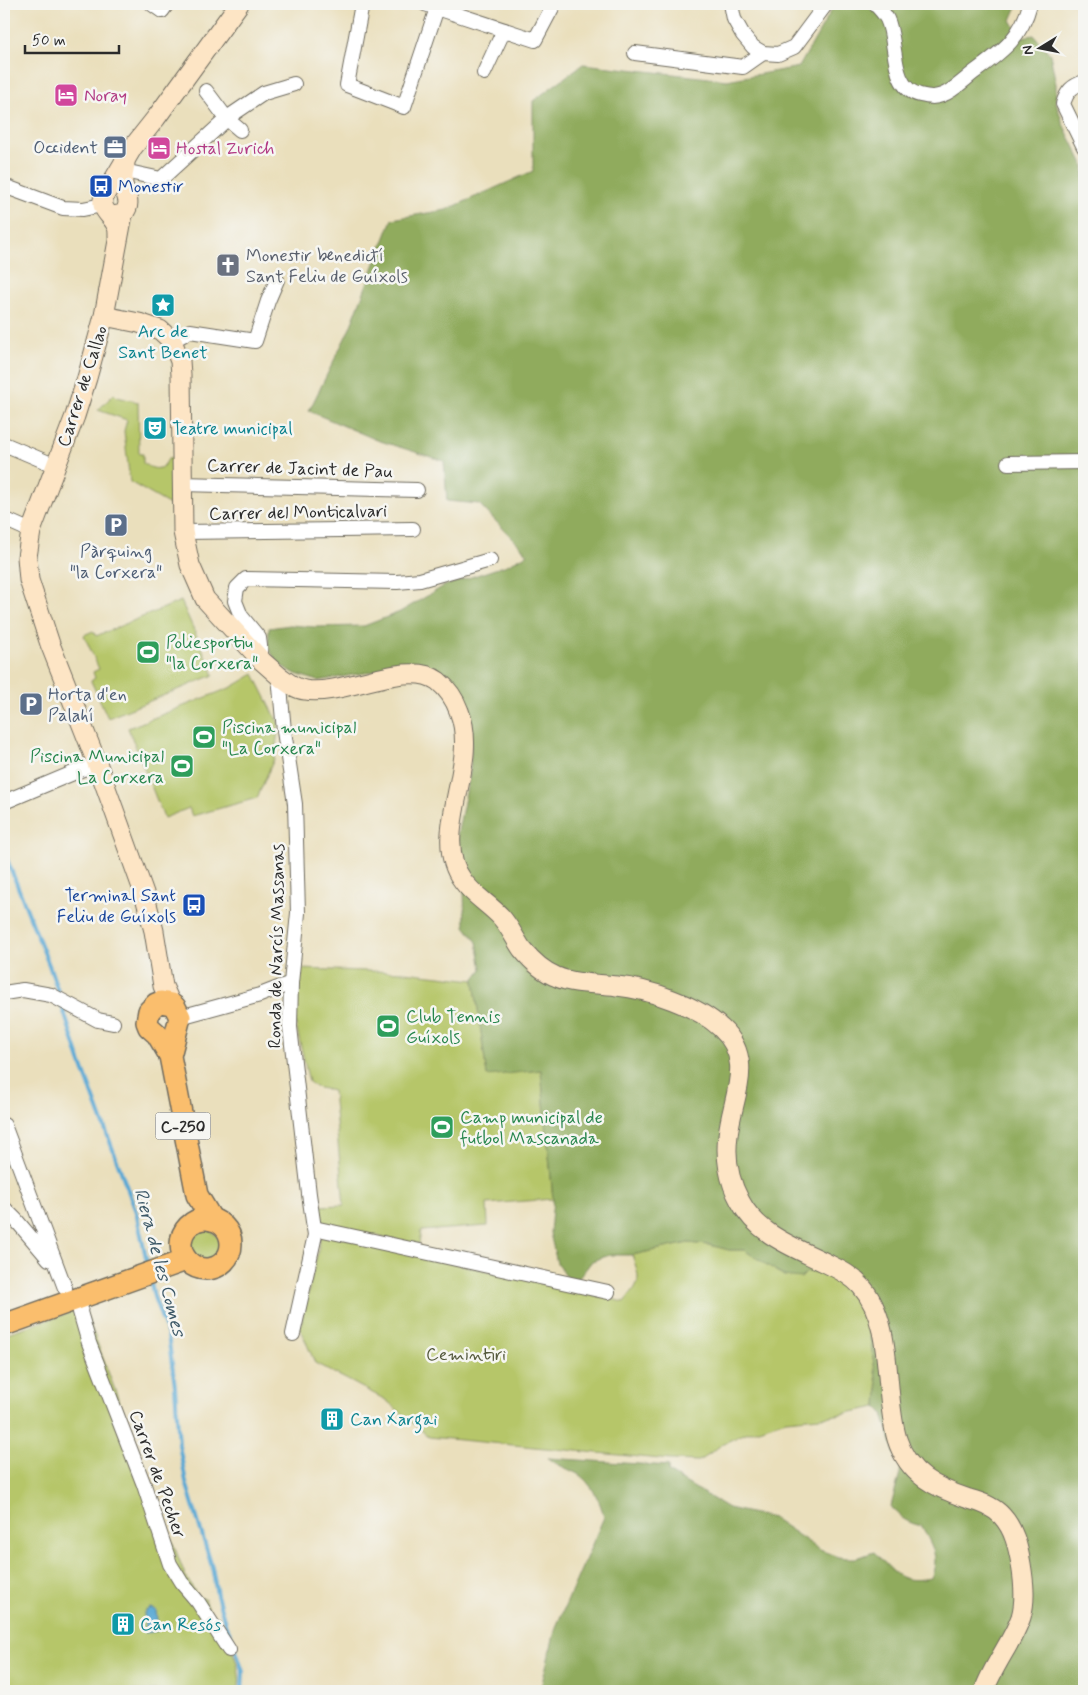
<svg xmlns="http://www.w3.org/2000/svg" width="1088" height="1695" font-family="Mynerve,sans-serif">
<rect width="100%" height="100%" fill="#f6f6f2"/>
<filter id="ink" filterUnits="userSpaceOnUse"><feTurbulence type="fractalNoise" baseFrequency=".02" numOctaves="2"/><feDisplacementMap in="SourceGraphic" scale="10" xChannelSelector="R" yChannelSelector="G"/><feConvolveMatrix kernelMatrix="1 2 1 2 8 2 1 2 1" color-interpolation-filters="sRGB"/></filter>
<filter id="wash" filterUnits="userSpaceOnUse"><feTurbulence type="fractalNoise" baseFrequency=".0096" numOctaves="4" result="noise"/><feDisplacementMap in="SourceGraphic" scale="20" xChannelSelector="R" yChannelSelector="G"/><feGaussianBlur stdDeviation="1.12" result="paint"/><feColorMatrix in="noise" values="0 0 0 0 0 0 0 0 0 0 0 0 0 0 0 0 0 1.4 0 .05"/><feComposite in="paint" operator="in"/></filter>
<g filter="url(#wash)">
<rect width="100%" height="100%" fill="#eadfbc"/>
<g fill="#b6c669" stroke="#70784a">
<path d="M114 394 117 397 138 402 139 454H143V463C153 470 162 472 168 459L176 457 177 509 130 482 124 431 127 420 98 410Z"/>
<path d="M181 601 214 675 108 718 91 681 95 678 93 672 99 669 84 635 93 631 96 636Z"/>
<path d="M254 674 279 724 274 759 257 798 192 816 189 808 164 818 128 728 232 687Z"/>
<path d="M297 969 404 972 474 980 487 1075 541 1070 553 1199 487 1204 488 1226 421 1231 419 1244 318 1224 317 1206 344 1205 333 1091 315 1087 309 1082 293 1012Z"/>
<circle cx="205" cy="1245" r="15"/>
<path d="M322 1233 624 1302C641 1281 641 1281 632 1255L688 1243 710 1245 729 1250H744L762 1260 807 1272H825L841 1283 854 1298 868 1324 878 1391 877 1407 831 1416 786 1420 746 1433 724 1443 699 1461 671 1460 429 1437 386 1400 315 1363 300 1328Z"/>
<path d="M84 1308 185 1575 198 1597 205 1599C213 1625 237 1647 239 1675 240 1680 239 1686 238 1691H4V1334Z"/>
</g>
<path fill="#90ab5d" stroke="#5e6b44" d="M835 4H1018L1011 20 1021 37 1034 35 1050 54 1056 84V102L1063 124 1084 166V1691H540L556 1627 604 1517C601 1502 590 1480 576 1473 566 1468 557 1465 548 1458L669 1466 668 1472 728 1508 773 1518 820 1550 838 1557 847 1558H857L874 1552C896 1573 897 1584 931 1578 940 1556 932 1547 922 1526 908 1523 899 1518 891 1506L901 1469 893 1449 883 1413 877 1407 878 1391 868 1324 854 1298 841 1283 825 1272H807L801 1278 784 1276 744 1250H729L710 1245 688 1243 632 1255H610L592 1261 579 1278 568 1279 557 1263 550 1233 553 1199 541 1070 487 1076 474 980 482 969 477 942 465 926 464 892 457 836 470 773 472 722 459 691 443 671 416 664 318 681 296 674 278 664 268 647 269 628 290 625 315 627 364 626 400 612 444 586 507 565 528 554 479 504 447 501 444 461 377 440 309 411 350 328 392 219 446 210 533 171V101L583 64 727 80 799 67Z"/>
<path fill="#5aa9d4" stroke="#426a80" d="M150 1608 156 1610 158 1631 145 1633 144 1612Z"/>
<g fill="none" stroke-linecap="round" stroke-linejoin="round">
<g stroke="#5aa9d4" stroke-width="4">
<path d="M4 852 49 965 59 994"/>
<path d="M62 1006 79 1058 136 1212 148 1267"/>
<path d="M150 1279 154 1297 168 1335 175 1386 179 1445 186 1482 212 1567 217 1595 226 1626 231 1636 243 1672 242 1691"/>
</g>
</g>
</g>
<g filter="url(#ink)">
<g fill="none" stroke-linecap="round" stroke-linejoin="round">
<g stroke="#6e6a5e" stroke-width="16">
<g id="minor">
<path d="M152 4 162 11 167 4"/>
<path d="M362 4 347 85 404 107 437 8"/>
<path d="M425 4 535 40 554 4"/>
<path d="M731 4 734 19 743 35 753 47 763 53 778 54 794 47 826 4"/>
<path d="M875 4C879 8 884 13 887 19 898 41 889 88 920 95 929 97 934 98 942 95 953 91 964 80 973 73 1001 52 1021 39 1030 4"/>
<path d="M635 53 743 67 763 53"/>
<path d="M484 73 504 30"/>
<path d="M1084 82C1072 86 1067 91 1063 104L1084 147"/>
<path d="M206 91 227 119 240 130"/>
<path d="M124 171 161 179 230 116 264 93 294 84"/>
<path d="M4 186 63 208 83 209 102 205"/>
<path d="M172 341 190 331 255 341 268 301 277 280"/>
<path d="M4 444 56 466"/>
<path d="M1008 463 1084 462"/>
<path d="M181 484 417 490"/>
<path d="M4 519 31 531"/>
<path d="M183 532 413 529"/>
<path d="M262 661 259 638 241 616 235 601 237 588 246 579 397 582 420 580 490 560"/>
<path d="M279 676 284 731 295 804 298 913 291 983 290 1027 309 1194 315 1235 293 1334"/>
<path d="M4 802 97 763"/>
<path d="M4 993 23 990 51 995 98 1020 113 1023"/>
<path d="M180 1017 260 995 291 983"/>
<path d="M4 1125 65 1288"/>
<path d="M4 1208 16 1220 49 1259"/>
<path d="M314 1228 608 1292"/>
<path d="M82 1298 80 1312 89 1343 144 1485 170 1564 181 1582 198 1602 229 1650"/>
</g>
</g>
<g stroke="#6e6a5e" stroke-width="21">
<g id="secondary">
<path d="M123 214 104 316 87 378 75 416 31 531 27 557 29 580 50 644 97 763 144 893 154 931 163 986 171 1004"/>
<path d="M112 216 123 214C133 203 125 195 123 184 122 177 124 170 125 164"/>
<path d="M118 237C118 233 118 228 116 225 111 214 99 210 104 196L133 147 156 118 239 4"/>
<path d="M104 316 139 323 160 330 172 341 180 361 181 375 183 532 190 565 205 599 262 661 279 676C287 682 295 689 305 690 341 697 408 658 438 681 448 689 455 700 459 711 481 766 428 835 463 881 473 895 489 904 501 917 510 927 515 939 522 949 531 960 544 972 557 977 576 985 597 983 617 986 649 989 698 1006 721 1028 756 1060 732 1097 728 1135 725 1157 729 1181 740 1201 758 1236 797 1248 830 1265 842 1271 852 1276 861 1286 895 1325 883 1393 897 1439 908 1475 936 1488 969 1499 981 1502 993 1506 1002 1516 1014 1529 1018 1547 1021 1564 1024 1582 1026 1600 1021 1617 1012 1643 993 1665 984 1691"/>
</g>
</g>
<g stroke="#6e6a5e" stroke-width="24">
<g id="primary">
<path d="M170 1056 180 1017 175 1007 171 1004 161 1002 156 1004 149 1011 147 1022 149 1027 157 1034 170 1056 197 1195 212 1220"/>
<circle cx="206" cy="1244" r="25"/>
<path d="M4 1325 186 1260"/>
</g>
</g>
<use href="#minor" stroke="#fff" stroke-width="14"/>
<use href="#secondary" stroke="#fde5c5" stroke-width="19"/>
<use href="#primary" stroke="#fabe6d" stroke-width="21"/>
</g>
</g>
<defs>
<g id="hotel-square" transform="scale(1.25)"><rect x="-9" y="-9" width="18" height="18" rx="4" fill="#d1479c" stroke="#f6f6f2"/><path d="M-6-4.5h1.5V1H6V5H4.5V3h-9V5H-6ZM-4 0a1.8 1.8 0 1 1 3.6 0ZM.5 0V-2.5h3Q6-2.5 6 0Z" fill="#fff"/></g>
<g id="office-square" transform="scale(1.25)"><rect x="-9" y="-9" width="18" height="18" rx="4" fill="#5c6f8a" stroke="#f6f6f2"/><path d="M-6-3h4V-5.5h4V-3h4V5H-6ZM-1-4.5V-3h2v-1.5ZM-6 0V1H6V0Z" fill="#fff"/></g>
<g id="bus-square" transform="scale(1.25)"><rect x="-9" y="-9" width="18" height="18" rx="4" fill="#1a4fb4" stroke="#f6f6f2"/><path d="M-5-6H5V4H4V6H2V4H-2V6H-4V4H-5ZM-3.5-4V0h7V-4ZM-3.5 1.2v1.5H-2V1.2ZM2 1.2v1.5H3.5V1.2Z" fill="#fff"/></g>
<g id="church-square" transform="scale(1.25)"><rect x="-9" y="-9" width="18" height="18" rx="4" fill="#6b7280" stroke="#f6f6f2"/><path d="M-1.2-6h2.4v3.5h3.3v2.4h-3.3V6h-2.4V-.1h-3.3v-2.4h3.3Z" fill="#fff"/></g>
<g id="sight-square" transform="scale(1.25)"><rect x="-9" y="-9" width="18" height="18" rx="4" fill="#0f9aa8" stroke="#f6f6f2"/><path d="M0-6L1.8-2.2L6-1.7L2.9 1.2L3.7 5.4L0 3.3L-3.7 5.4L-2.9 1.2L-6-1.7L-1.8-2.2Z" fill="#fff"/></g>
<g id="theatre-square" transform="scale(1.25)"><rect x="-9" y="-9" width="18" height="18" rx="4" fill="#0f9aa8" stroke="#f6f6f2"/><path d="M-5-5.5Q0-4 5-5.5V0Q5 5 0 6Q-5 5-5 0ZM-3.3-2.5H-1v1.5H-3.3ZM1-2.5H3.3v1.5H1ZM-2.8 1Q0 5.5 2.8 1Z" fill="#fff"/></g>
<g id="parking-square" transform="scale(1.25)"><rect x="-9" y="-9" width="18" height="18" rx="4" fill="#5c6f8a" stroke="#f6f6f2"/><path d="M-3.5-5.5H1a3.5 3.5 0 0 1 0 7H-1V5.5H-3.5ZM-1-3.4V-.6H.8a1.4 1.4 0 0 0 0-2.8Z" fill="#fff"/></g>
<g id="stadium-square" transform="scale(1.25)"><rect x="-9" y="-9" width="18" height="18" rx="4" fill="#2e9e5b" stroke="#f6f6f2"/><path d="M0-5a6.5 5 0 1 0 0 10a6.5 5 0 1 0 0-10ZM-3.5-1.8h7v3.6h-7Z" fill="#fff"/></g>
<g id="building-square" transform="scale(1.25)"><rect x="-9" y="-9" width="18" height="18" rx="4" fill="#0f9aa8" stroke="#f6f6f2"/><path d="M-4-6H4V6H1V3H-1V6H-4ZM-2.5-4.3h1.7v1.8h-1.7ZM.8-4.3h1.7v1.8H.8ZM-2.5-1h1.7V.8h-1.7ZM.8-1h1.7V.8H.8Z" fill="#fff"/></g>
</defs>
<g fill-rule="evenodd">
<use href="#hotel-square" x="66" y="95"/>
<use href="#office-square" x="115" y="147"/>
<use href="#hotel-square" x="159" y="148"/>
<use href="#bus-square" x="101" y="186"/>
<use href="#church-square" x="228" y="265"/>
<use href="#sight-square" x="163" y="305"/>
<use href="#theatre-square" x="155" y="428"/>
<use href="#parking-square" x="116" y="525"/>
<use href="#stadium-square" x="148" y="652"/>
<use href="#parking-square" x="31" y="704"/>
<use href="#stadium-square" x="204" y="737"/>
<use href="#stadium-square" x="182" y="766"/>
<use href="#bus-square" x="194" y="905"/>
<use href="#stadium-square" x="388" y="1026"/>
<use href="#stadium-square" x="442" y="1127"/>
<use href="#building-square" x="332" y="1419"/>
<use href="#building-square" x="123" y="1624"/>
</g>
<g text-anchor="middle" stroke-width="5" stroke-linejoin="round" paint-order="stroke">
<rect fill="#f6f6f2" stroke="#686867" stroke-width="1" x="155.5" y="1112.5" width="55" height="27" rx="4"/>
<g font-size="16" font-weight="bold" fill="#2b2b2b">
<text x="183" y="1132">C-250</text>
</g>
<g font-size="18" fill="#b23c85" stroke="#f6f6f2" text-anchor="start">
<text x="84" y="101">Noray</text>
<text x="176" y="154">Hostal Zurich</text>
</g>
<g font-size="18" fill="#4e5e75" stroke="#f6f6f2" text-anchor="end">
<text x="98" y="153">Occident</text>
<text x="116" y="557" text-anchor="middle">Pàrquing<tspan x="116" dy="21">"la Corxera"</tspan></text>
<text x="48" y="700" text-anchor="start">Horta d'en<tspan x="48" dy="21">Palahí</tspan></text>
</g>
<g font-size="18" fill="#164399" stroke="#f6f6f2" text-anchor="start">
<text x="118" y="192">Monestir</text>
<text x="176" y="901" text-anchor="end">Terminal Sant<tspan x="176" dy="21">Feliu de Guíxols</tspan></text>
</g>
<g font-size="18" fill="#5b616d" stroke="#f6f6f2" text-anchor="start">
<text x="246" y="261">Monestir benedictí<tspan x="246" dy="21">Sant Feliu de Guíxols</tspan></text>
</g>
<g font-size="18" fill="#0d838f" stroke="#f6f6f2" text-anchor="start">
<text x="163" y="337" text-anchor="middle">Arc de<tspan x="163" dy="21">Sant Benet</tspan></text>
<text x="172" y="434">Teatre municipal</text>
<text x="350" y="1425">Can Xargai</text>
<text x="140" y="1630">Can Resós</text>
</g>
<g font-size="18" fill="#2b2b2b" stroke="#f6f6f2">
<text transform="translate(82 386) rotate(-72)" y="6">Carrer de Callao</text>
<text transform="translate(300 468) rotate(2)" y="6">Carrer de Jacint de Pau</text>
<text transform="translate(298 512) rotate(-1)" y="6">Carrer del Monticalvari</text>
<text transform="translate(276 946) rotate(-89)" y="6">Ronda de Narcís Massanas</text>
<text transform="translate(158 1474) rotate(70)" y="6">Carrer de Pecher</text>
</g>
<g font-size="18" fill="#27864d" stroke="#f6f6f2" text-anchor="start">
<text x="166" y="648">Poliesportiu<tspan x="166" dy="21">"la Corxera"</tspan></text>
<text x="222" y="733">Piscina municipal<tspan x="222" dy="21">"La Corxera"</tspan></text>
<text x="164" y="762" text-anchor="end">Piscina Municipal<tspan x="164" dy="21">La Corxera</tspan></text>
<text x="406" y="1022">Club Tennis<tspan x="406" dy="21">Guíxols</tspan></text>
<text x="460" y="1123">Camp municipal de<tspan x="460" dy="21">futbol Mascanada</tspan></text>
</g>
<g font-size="18" fill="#555a3e" stroke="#f6f6f2">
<text x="466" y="1360">Cemintiri</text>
</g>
<g font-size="19" font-style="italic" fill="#3b5766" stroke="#f6f6f2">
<text transform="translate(161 1262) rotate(75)" y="7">Riera de les Comes</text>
</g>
</g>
<rect width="1088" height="1695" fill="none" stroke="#f6f6f2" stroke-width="20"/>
<g transform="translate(1040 48) rotate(260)" stroke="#f6f6f2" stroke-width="4" paint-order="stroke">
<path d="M0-4L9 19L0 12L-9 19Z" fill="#2b2b2b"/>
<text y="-8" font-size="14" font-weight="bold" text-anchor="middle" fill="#2b2b2b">N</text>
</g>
<path d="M25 45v8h94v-8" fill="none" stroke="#2b2b2b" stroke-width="2.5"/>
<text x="32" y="45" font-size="15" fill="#2b2b2b" stroke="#f6f6f2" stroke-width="4" paint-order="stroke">50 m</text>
</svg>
